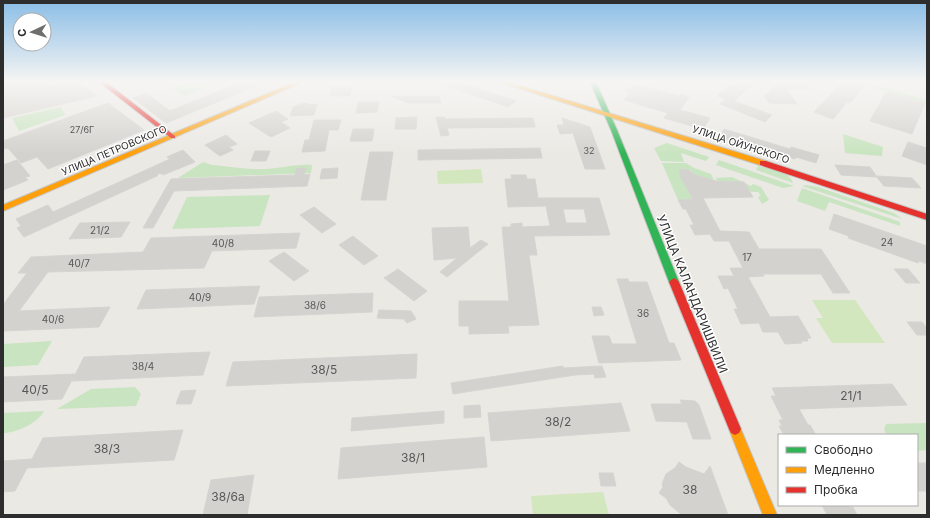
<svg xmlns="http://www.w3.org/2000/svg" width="930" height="518" font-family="Inter,sans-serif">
<rect width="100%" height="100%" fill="#eae9e4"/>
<g fill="#c9e4c0">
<path d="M185 82H213L216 84 185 96 171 87Z"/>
<path d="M854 82H866L927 100V104Z"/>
<path d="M61 107 65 115 19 131 12 118Z"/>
<path d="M843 134 883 147 882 156 845 153Z"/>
<path d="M667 143 709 157 706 161 681 153 684 162 661 161 654 148Z"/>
<path d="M719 160 794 186 783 188 716 165Z"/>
<path d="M203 162C207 163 210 165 214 165 231 167 249 170 266 169 282 168 297 164 312 165L311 173 178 178Z"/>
<path d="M662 163H686L694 168 711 174 714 180 694 175C692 169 686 168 681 170L683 176 681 177 693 199 678 200Z"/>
<path d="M758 166C768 169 789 170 793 183L756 170Z"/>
<path d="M732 177 751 186 753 184 761 187 769 200 762 204 758 197 761 196 758 192C745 192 724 188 715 178Z"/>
<path d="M806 185 818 187 894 213 902 219 802 186Z"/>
<path d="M802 188 900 222V226L829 202 825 211 797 201Z"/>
<path d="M270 195 260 226 172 229 187 197Z"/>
<path d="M52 341 38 365 3 367V344Z"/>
<path d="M135 387 141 394 136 406 57 409 91 389Z"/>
<path d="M44 411C38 423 16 433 3 433V413Z"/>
<path d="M927 423V450L917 451V435H887L884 430 886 424Z"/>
</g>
<g fill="#d2e7be">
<path d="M481 169 483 183 438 184 437 171Z"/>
<path d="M812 300H855L885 343H832L816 318H823Z"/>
<path d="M603 492 609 515H533L531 496Z"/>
</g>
<g fill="#d3d2cf" stroke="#d5d4d0" fill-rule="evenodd">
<path d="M3 82H32L33 84 51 82 52 86 66 82H79L97 96 3 118Z"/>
<path d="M241 82H266L166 123 133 98 146 93 170 111Z"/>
<path d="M438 82H458L516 101 508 107 438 83Z"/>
<path d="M734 82H756L734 101 772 115 765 122 720 104 726 99 717 96Z"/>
<path d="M775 82H803L810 89H786L797 104 769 103 764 96 775 86Z"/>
<path d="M843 82H854L865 85 850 103 847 102 833 119 814 112Z"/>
<path d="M639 85 679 96 681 94 689 97 680 110 710 118 703 129 664 118 668 113 624 100 629 94 624 90 631 88 630 86Z"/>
<path d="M332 87H352L350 96H330Z"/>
<path d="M886 92 925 103 912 134 870 121Z"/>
<path d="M391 96H439L441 103H408Z"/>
<path d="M358 102H379L377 112 356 113Z"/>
<path d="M108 103 144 130 48 169 37 157 21 163 8 148 3 149V141Z"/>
<path d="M308 103V105L317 104 314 115 290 116 293 107 301 104Z"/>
<path d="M276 111 288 119 281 122 290 128 271 137 249 123Z"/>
<path d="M417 117 416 129H395L396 118Z"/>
<path d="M436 117H445V119L533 118 535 127 447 128 449 135 441 136Z"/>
<path d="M562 118 590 127 605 169H585L573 133 560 134 557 125H564Z"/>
<path d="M314 120H341L338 130H329L325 151 302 152 305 140H309Z"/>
<path d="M353 129H374L372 141H350Z"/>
<path d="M724 129 790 149 791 147 819 155 816 163 796 157 795 159 720 137Z"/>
<path d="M226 135 237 144 229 147 233 150 220 156 205 145Z"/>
<path d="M908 142 927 148V165L902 156Z"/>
<path d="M540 148 542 158 418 160V150Z"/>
<path d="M183 150 195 162 163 175 165 173 161 174 159 173 157 176 24 237 17 228 21 226 16 219 48 205 53 212 170 159 167 157Z"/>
<path d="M255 151H270L266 161H251Z"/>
<path d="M370 152H393L386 200H361Z"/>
<path d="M17 160 30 176 25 177 28 180 3 190V165Z"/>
<path d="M835 165 870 167 877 177 841 175Z"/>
<path d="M297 168H306L304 175 310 174 307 186 174 191 153 228H143L171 179 295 175Z"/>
<path d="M338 168 337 178 320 179 322 169Z"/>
<path d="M688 169 695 175 716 181 744 182 753 197 703 198 720 231 749 232 759 249H821L850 293H833L821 274H763L764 276 748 277 770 317 798 316 811 338H807L808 341H801L802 343 785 344 778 332H763L759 323 741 324 734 309H738L728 288 724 289 718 276H734L730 268H743L729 241H714L710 234 695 235 690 225H694L686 209H683L678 200 693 199 681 178 679 170Z"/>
<path d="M511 175H526L527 179H535L538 198H599L610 235 534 236 537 255H529L539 325 508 326 509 333 469 334V326H459V301H509L502 227H511V224L522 223V227L550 226 546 206 508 207 505 179H512ZM563 209H584L587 223H566Z"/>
<path d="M876 176 912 178 921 188 884 186Z"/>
<path d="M314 207 336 224 322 233 300 215Z"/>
<path d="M834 214 927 246V264L919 261 918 263 848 238 849 236 829 229Z"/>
<path d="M130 222 121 237 69 239 80 223Z"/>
<path d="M468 227 470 248 481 240 488 244 447 277 440 272 457 258 434 260 432 228Z"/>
<path d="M300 233 296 248 212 251 204 268 48 272 19 311 110 307 99 327 3 331V305L27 273H18L31 257 143 252 151 238Z"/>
<path d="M353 236 378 256 364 265 339 245Z"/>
<path d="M284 252 309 271 294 281 269 261Z"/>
<path d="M398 269 427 291 414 301 384 278Z"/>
<path d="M894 269H908L920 283H906Z"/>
<path d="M617 279H628L629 282H647L669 343H674L681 360 599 363 592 336H609L612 344H637Z"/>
<path d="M260 286 254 304 137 309 146 290Z"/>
<path d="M373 293 372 312 254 317 259 297Z"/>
<path d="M592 307H601L604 315 594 316Z"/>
<path d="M379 310 411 311 416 319 407 323 404 319 377 318Z"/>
<path d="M907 322H922L927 328V335H917Z"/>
<path d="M210 352 203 375 72 381 84 357Z"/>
<path d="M417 354 416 378 226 386 233 362Z"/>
<path d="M563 366V368L602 366 606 377 595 378 594 374 575 375 453 394 451 383Z"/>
<path d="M75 374 62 399 3 402V377Z"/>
<path d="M892 384 907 405 799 409 808 425H810L816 435H784L779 426H782L779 420H783L771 396H776L772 388Z"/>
<path d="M196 390 191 404H176L181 391Z"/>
<path d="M680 400 695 401 699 405 711 439H693L687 422 656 421 651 404H682Z"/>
<path d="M621 403 630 431 491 441 488 413Z"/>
<path d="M480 405 481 417 464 418V406Z"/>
<path d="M444 411V423L351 431 352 418Z"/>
<path d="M183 430 174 460 27 468 15 491 3 492V461L32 459 43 438Z"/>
<path d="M484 437 487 467 338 479 341 448Z"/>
<path d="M679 462 686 467 704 474 710 466 728 515H682L670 505 666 498 659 493 663 487 662 484 666 474 675 468Z"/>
<rect x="917" y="463" width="10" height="28"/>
<path d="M599 473H613L616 486H601Z"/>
<path d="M254 475 247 515H203L211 480Z"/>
<path d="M822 505H847L848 507H853L857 515H827Z"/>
</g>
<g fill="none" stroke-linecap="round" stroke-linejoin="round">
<g stroke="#c4c4c3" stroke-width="2">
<path id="fast" d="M590 82H596L617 130 679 282 677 284H671L669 282 611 130Z"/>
</g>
<g stroke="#c4c4c3" stroke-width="2">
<g id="slow">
<path d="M295 82H303L3 211V205Z"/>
<path d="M499 82H508L766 161 767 163 766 165H760Z"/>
<path d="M735 423 739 425 777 515H763L729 429 731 425Z"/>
</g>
</g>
<g stroke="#c4c4c3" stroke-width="2">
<g id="jam">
<path d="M99 82H106L175 136V138H171Z"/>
<path d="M760 161H766L927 214V220L760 165Z"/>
<path d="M674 278 677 280 679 282 741 429 739 433 735 435 731 433 729 429 669 282 671 280Z"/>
</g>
</g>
<use href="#fast" fill="#30b455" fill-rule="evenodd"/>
<use href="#slow" fill="#ff9f0a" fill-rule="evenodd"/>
<use href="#jam" fill="#e5322d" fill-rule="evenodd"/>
</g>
<linearGradient id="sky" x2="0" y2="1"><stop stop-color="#8abde7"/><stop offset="0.53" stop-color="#f6f5f3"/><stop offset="1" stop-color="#f6f5f3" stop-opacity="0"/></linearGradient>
<rect width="930" height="154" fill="url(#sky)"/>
<g text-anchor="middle" stroke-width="3" stroke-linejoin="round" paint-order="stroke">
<g font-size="9" fill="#575756">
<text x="82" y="133">27/6Г</text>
<text x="589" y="154">32</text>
</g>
<g font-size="10" fill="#2d2d2d" stroke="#fff">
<text transform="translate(741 144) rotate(18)" y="4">УЛИЦА ОЙУНСКОГО</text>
<text transform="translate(114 150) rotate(-23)" y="4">УЛИЦА ПЕТРОВСКОГО</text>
</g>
<g font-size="10" fill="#575756">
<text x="100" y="234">21/2</text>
<text x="887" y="246">24</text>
<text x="223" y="247">40/8</text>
<text x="747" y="261">17</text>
<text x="79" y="267">40/7</text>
<text x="200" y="301">40/9</text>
<text x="315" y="309">38/6</text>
<text x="643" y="317">36</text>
<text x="53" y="323">40/6</text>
<text x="143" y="370">38/4</text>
</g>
<g font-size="12" fill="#2d2d2d" stroke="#fff">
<text transform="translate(692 294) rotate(68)" y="4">УЛИЦА КАЛАНДАРИШВИЛИ</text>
</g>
<g font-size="12" fill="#575756">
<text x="324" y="374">38/5</text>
<text x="35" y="394">40/5</text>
<text x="851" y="400">21/1</text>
<text x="558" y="426">38/2</text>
<text x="107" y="453">38/3</text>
<text x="413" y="462">38/1</text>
<text x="690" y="494">38</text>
<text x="228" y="501">38/6а</text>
</g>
</g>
<rect width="930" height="518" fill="none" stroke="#2d2d2d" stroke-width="8"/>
<rect x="778" y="434" width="140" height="72" fill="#ffffff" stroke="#ababab"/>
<rect x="786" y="447" width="20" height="6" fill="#30b455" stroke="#ababab"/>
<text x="814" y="454" font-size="12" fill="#2d2d2d">Свободно</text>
<rect x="786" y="467" width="20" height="6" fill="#ff9f0a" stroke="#ababab"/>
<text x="814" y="474" font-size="12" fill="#2d2d2d">Медленно</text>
<rect x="786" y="487" width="20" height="6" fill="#e5322d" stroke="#ababab"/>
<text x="814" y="494" font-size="12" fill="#2d2d2d">Пробка</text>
<g transform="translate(32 32) rotate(266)"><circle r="19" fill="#ffffff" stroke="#ababab"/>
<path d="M0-3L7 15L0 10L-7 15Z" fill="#6f6f6d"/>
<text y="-6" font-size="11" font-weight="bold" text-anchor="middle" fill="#2d2d2d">С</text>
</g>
</svg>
